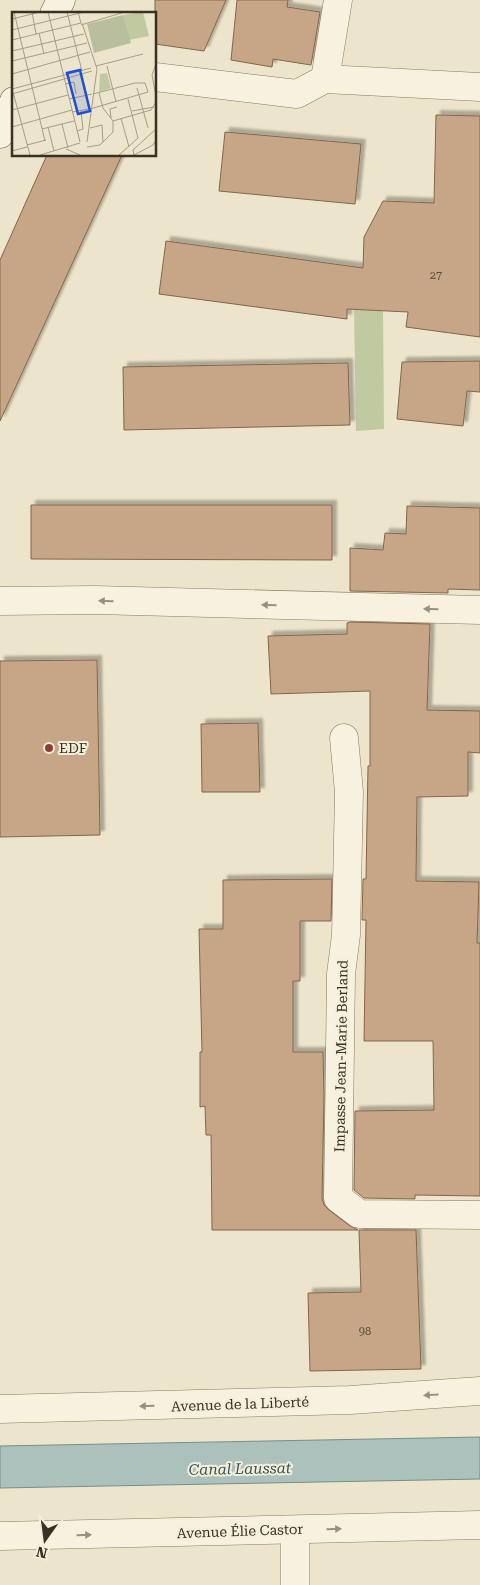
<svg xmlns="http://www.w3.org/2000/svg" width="480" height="1585" font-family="'Roboto Serif',serif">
<defs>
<filter id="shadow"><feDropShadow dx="4.5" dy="-4.5" stdDeviation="1" flood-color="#0004"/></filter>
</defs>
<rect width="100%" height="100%" fill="#ece5cc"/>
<path fill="#c1c9a0" d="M354 309 383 310 384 429 356 431Z"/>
<path fill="#acc1bc" stroke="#738f8a" d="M480 1437V1479L0 1488V1446Z"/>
<g fill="#c6a686" stroke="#856549" filter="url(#shadow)">
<path d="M155 0H226L204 51 155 44Z"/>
<path d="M237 0H288L287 7 320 12 311 65 273 59 272 67 231 60Z"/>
<path d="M436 115 480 116V337L406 327 408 312 347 309V319L159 294 166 241 363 268 364 237 383 201 434 203Z"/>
<path d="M225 132 361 144 355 204 219 191Z"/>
<path d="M47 155H122L0 421V260Z"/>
<path d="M480 361V392L467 391 463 426 397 419 402 362Z"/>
<path d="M348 363 350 425 124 430 123 367Z"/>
<path d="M31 505H332V560L31 559Z"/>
<path d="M407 506 480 508V590L448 589V593L350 591V548L383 550 385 533 406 534Z"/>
<path d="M350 622 430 624 427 710 480 711V753L468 752V796L417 797 416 881 479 882 477 943H480V1196L415 1195V1199L364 1198 354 1190 355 1111 434 1110 433 1041H364L366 920H362L363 879H366L368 766H370V691L271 694 268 636 347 634V623Z"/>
<path d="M97 660 100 835 0 837V661Z"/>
<path d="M258 723 260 792H202L201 724Z"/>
<path d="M332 879 331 921H300V981H293V1052H323L324 1097 322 1198 324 1205 329 1210 350 1226 358 1230H212L211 1135H206L205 1106 200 1107V1052H202L199 929H223V880Z"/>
<path d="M359 1230H416L421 1369 310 1371 308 1293 361 1292Z"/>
</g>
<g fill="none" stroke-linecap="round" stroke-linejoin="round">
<g stroke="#887961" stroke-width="29">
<path id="pedestrian" d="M295 1530V1585"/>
</g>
<g stroke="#887961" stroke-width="29">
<g id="minor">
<path d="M155 77 297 94 325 79 480 87"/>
<path d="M325 79 338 0"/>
<path d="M0 601 95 600 480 610"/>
<path d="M344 738 349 792 346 935 341 974 338 1198 359 1214 480 1215"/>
</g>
</g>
<g stroke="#887961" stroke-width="29">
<g id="tertiary">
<path d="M0 1409 350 1400 480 1391"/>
<path d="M0 1536 480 1525"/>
</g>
</g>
<g stroke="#6a5a44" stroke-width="29">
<g id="secondary">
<path d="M54 14 61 0"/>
<path d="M0 134 14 101"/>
</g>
</g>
<use href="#pedestrian" stroke="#f7f2df" stroke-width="28"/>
<use href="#minor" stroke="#f7f2df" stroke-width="28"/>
<use href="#tertiary" stroke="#f7f2df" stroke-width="28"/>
<use href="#secondary" stroke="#f7f2df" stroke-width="28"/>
</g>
<defs><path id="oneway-solid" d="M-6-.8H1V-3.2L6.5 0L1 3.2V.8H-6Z" transform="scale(1.25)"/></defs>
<g fill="#989181">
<use href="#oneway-solid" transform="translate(106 601) rotate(-179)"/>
<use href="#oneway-solid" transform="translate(269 605) rotate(-179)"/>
<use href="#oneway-solid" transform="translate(431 609) rotate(-179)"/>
<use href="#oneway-solid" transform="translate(431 1395) rotate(176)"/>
<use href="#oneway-solid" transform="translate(147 1406) rotate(179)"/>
<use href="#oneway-solid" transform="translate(334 1529) rotate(-2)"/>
<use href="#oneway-solid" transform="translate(84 1535) rotate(-1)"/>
</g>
<circle fill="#913d36" stroke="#f4eedb" stroke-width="2" cx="49" cy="748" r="5"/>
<g text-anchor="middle" stroke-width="4" stroke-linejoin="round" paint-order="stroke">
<g font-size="11" fill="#5d4e3c">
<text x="436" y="279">27</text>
<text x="365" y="1335">98</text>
</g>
<g font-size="14" fill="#3a3023" stroke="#f4eedb" text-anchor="start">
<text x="59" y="753">EDF</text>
</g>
<g font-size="14" fill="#3a3023" stroke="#f4eedb">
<text transform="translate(341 1056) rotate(-89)" y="5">Impasse Jean-Marie Berland</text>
<text transform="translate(240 1404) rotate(-2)" y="5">Avenue de la Liberté</text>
<text transform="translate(240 1531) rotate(-2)" y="5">Avenue Élie Castor</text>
</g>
<g font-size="15" font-style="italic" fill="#345758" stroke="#f4eedb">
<text transform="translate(240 1469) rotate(-1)" y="5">Canal Laussat</text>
</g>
</g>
<g transform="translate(12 12)">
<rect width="144" height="144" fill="#ece5cc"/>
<path d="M131 0 137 24 117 28 111 3ZM95 61 99 76 87 80 88 62Z" fill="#c1c9a0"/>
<path d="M111 3 119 31 82 41 75 12Z" fill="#b9bf9e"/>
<path fill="none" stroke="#a59d88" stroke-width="1" d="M2 0 33 129M20 0 24 22M36 0 68 130M55 0 70 59M0 7 28 0M70 11 85 57 75 130M69 13 113 0M0 18 72 0M27 21 32 42M0 28 69 11 66 0M0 39 72 22M0 49 75 31M144 52 140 63 144 84M84 54 131 42M95 54 104 90M0 62 78 40M53 72 62 70 64 82M125 76 136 116M0 77 79 56M1 80 18 143M0 82 80 59M57 87 80 82M78 97 136 80 133 71H123L81 82M0 98 56 83M120 99 142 95M60 100 77 97M99 106 98 97 105 95M109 106 117 135M101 109 139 98 144 90M50 112 56 136M0 115 60 98M36 115 42 139M78 116 90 113 91 130M30 117 62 109M65 119 71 117 69 99M15 133 34 128M75 135 88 133 101 120V109L91 96 87 81M54 137 68 143M0 139 15 135M28 143 68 131M107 143 126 126 116 87M122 143 121 138 144 117M122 143 141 133 144 128"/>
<path fill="#1d4ed8" fill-opacity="0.15" stroke="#1d4ed8" stroke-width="2.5" d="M68 58 78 99 66 102 55 61Z"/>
<rect width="144" height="144" fill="none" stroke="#3a3023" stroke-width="2.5"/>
</g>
<g transform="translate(45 1540) rotate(194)" stroke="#f4eedb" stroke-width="4" paint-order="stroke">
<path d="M0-4L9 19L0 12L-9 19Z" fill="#3a3023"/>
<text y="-8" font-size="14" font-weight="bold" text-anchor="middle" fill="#3a3023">N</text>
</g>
</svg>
